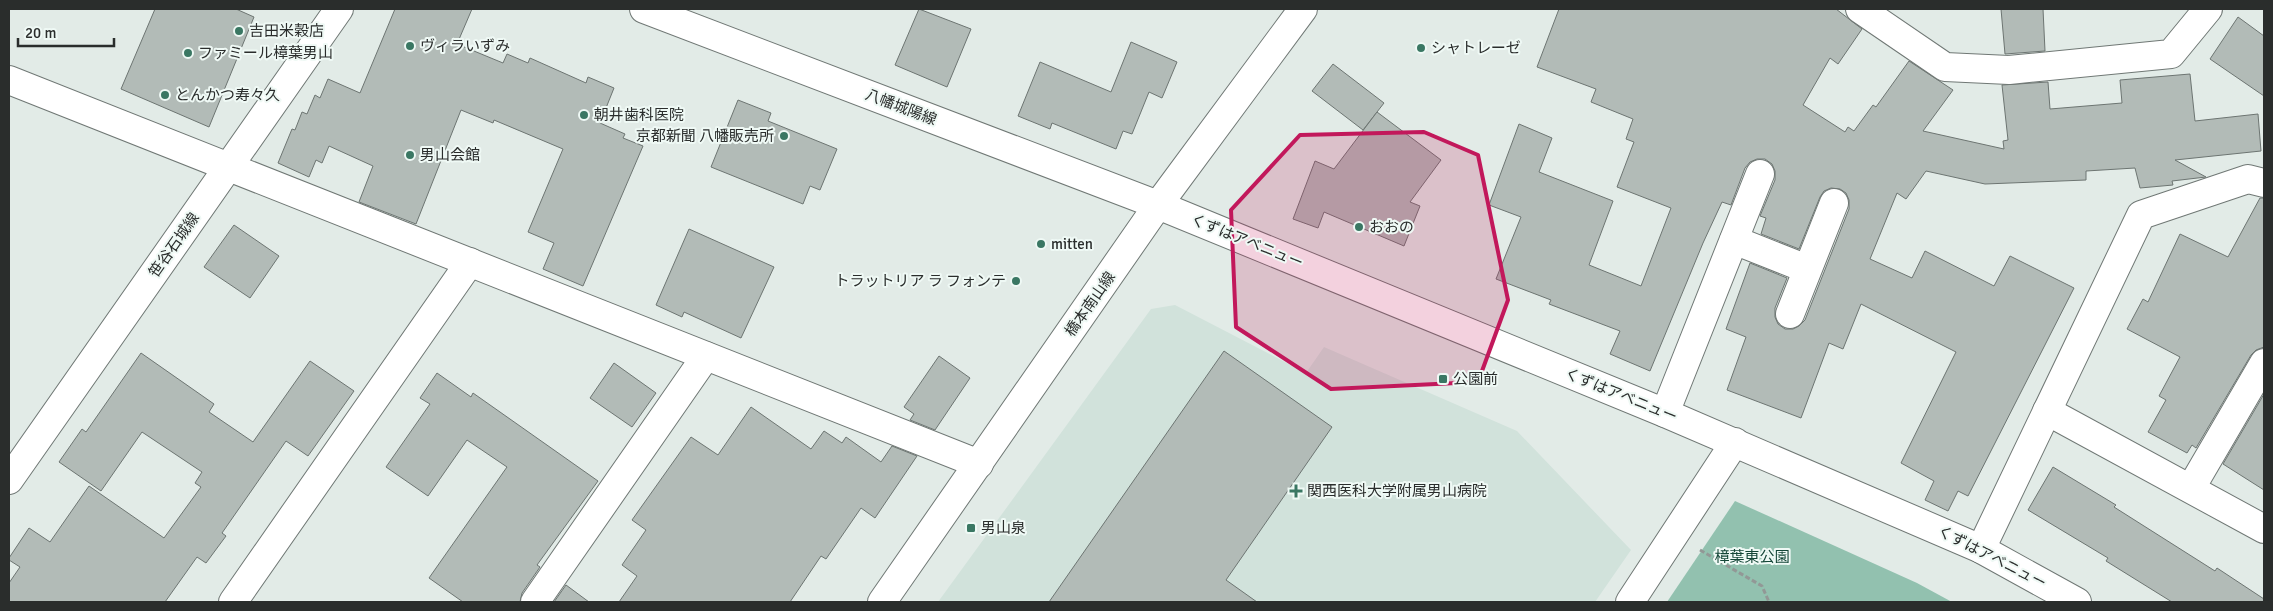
<svg xmlns="http://www.w3.org/2000/svg" width="2273" height="611" font-family="Signika,'Noto Sans JP',sans-serif">
<rect width="100%" height="100%" fill="#e2ebe7"/>
<path fill="#d1e2db" d="M1175 305 1306 373 1324 347 1517 431 1631 550 1595 602H938L1151 309Z"/>
<path fill="#92c1af" d="M1735 501 1917 583 1952 602H1667Z"/>
<g fill="#b2bbb7" stroke="#6d7572">
<path d="M155 9H236L254 17 209 127 121 89Z"/>
<path d="M395 9H472L457 44 503 63 507 54 528 63 530 58 586 83 588 77 614 88 600 123 625 134 623 138 643 146 583 286 543 269 554 243 528 232 563 149 494 120 493 123 461 110 416 224 359 202 373 166 329 146 322 163 316 160 309 177 278 163 292 129 295 130 302 112 307 114 315 95 320 98 328 79 360 93Z"/>
<path d="M919 9 971 29 947 87 895 65Z"/>
<path d="M1559 9H1836L1862 29 1838 64 1830 58 1803 105 1845 132 1848 127 1854 131 1873 105 1876 107 1909 61 1953 90 1923 131 2004 149 2003 141 2008 140 2002 85 2048 82 2050 109 2122 103 2120 80 2190 74 2195 121 2258 114 2261 151 2175 160 2206 177 2172 181 2173 185 2140 188 2135 168 2086 171V180L1985 184 1926 171 1906 199 1897 193 1870 259 1912 278 1925 251 1994 286 2010 256 2074 288 1968 496 1958 491 1948 511 1925 500 1934 481 1901 463 1956 352 1861 304 1843 349 1829 343 1801 418 1727 390 1746 337 1726 329 1750 263 1787 278 1775 308V317L1778 324 1785 329H1793L1799 326 1805 320 1849 209V200L1846 193 1840 189 1831 188 1824 191 1820 197 1799 249 1761 234 1766 218 1760 216 1775 180V171L1772 164 1765 159H1757L1750 162 1745 168 1731 205 1722 202 1703 243 1650 371 1610 354 1620 331 1549 304 1551 300 1496 279 1521 217 1489 205 1519 124 1552 138 1539 172 1613 201 1589 265 1641 286 1671 208 1617 187 1634 142 1626 139 1633 119 1591 102 1596 89 1537 67Z"/>
<path d="M2001 9H2043L2045 51 2005 54Z"/>
<path d="M2238 17 2264 36V96L2210 59Z"/>
<path d="M1131 42 1177 62 1162 98 1149 92 1132 134 1123 131 1116 149 1052 123 1050 129 1018 116 1040 62 1111 92Z"/>
<path d="M1333 64 1384 103 1363 130 1312 91Z"/>
<path d="M738 100 771 113 768 121 837 149 820 190 810 186 803 204 711 167Z"/>
<path d="M1377 112 1441 160 1410 202 1420 206 1404 246 1324 212 1318 228 1293 219 1315 161 1334 169Z"/>
<path d="M2260 198H2264V347L2256 350 2251 355 2196 448 2192 445 2187 453 2148 432 2166 400 2159 396 2180 357 2127 329 2143 299 2148 302 2180 234 2228 257Z"/>
<path d="M234 225 279 256 250 298 204 267Z"/>
<path d="M689 229 774 267 741 338 684 312 682 317 656 305Z"/>
<path d="M1224 351 1332 427 1226 580 1257 602H1049Z"/>
<path d="M141 353 214 404 209 412 253 442 310 361 354 391 308 456 286 441 222 533 226 536 206 563 197 557 165 602H9V583L20 567 9 560V558L29 528 50 542 89 486 164 538 201 487 195 483 202 472 142 432 101 491 59 462 82 429 86 432Z"/>
<path d="M939 356 970 378 935 430 910 420 914 414 904 407Z"/>
<path d="M614 363 656 393 632 427 590 398Z"/>
<path d="M437 373 471 397 473 393 598 481 537 565 540 567 522 593 520 602H463L429 578 507 467 467 440 428 496 386 467 430 404 420 398Z"/>
<path d="M2264 394V490L2223 464Z"/>
<path d="M751 407 811 449 824 431 842 443 846 437 881 462 892 446 917 456 875 518 861 508 826 559 821 556 790 602H619L637 576 622 565 646 530 632 520 691 437 718 455Z"/>
<path d="M2053 467 2116 505 2114 507 2215 571 2217 568 2264 599V602H2172L2106 561 2108 558 2028 510Z"/>
<path d="M566 585 589 602H554Z"/>
</g>
<g fill="none" stroke-linecap="round" stroke-linejoin="round">
<g stroke="#707875" stroke-width="30">
<g id="minor">
<path d="M644 9 1158 205 1665 413 1981 549 2077 602"/>
<path d="M1860 9 1945 67 2009 70 2171 54 2208 9"/>
<path d="M9 80 979 464"/>
<path d="M1734 240 1807 269"/>
<path d="M1790 314 1834 203"/>
<path d="M2047 411 2264 529"/>
<path d="M1665 413 1760 174"/>
<path d="M9 480 339 9"/>
<path d="M2191 488 2264 363"/>
<path d="M1981 549 2141 215 2248 179 2264 183"/>
<path d="M233 602 470 262"/>
<path d="M535 602 706 356"/>
<path d="M882 602 1158 205 1303 9"/>
<path d="M1630 602 1735 442"/>
</g>
</g>
<path stroke="#929896" stroke-width="3" stroke-dasharray="5 2.5" stroke-linecap="butt" d="M1700 550 1762 586 1769 602"/>
<use href="#minor" stroke="#fff" stroke-width="28"/>
</g>
<path fill="#c2185b" fill-opacity="0.2" stroke="#c2185b" stroke-width="4" stroke-linejoin="round" d="M1424 132 1478 155 1508 300 1478 382 1331 389 1236 327 1231 210 1300 135Z"/>
<g fill="#3a7763" stroke="#eff9f5" stroke-width="2">
<circle cx="239" cy="31" r="5"/>
<circle cx="410" cy="46" r="5"/>
<circle cx="1421" cy="48" r="5"/>
<circle cx="188" cy="53" r="5"/>
<circle cx="165" cy="95" r="5"/>
<circle cx="584" cy="115" r="5"/>
<circle cx="784" cy="136" r="5"/>
<circle cx="410" cy="155" r="5"/>
<circle cx="1359" cy="227" r="5"/>
<circle cx="1041" cy="244" r="5"/>
<circle cx="1016" cy="281" r="5"/>
<rect x="1438" y="374" width="10" height="10" rx="2.5"/>
<path d="M1293.5 483.5h5v5h5v5h-5v5h-5v-5h-5v-5h5z"/>
<rect x="966" y="523" width="10" height="10" rx="2.5"/>
</g>
<g text-anchor="middle" stroke-width="4" stroke-linejoin="round" paint-order="stroke">
<g font-size="15" fill="#2a2d2c" stroke="#eff9f5" text-anchor="start">
<text x="249" y="36">吉田米穀店</text>
<text x="420" y="51">ヴィラいずみ</text>
<text x="1431" y="53">シャトレーゼ</text>
<text x="198" y="58">ファミール樟葉男山</text>
<text x="175" y="100">とんかつ寿々久</text>
<text x="594" y="120">朝井歯科医院</text>
<text x="774" y="141" text-anchor="end">京都新聞 八幡販売所</text>
<text x="420" y="160">男山会館</text>
<text x="1369" y="232">おおの</text>
<text x="1051" y="249">mitten</text>
<text x="1006" y="286" text-anchor="end">トラットリア ラ フォンテ</text>
<text x="1453" y="384">公園前</text>
<text x="1307" y="496">関西医科大学附属男山病院</text>
<text x="981" y="533">男山泉</text>
</g>
<g font-size="15" fill="#2a2d2c" stroke="#eff9f5">
<text transform="translate(901 107) rotate(21)" y="5">八幡城陽線</text>
<text transform="translate(1247 241) rotate(22)" y="5">くずはアベニュー</text>
<text transform="translate(174 245) rotate(-55)" y="5">笹谷石城線</text>
<text transform="translate(1090 304) rotate(-55)" y="5">橋本南山線</text>
<text transform="translate(1621 395) rotate(22)" y="5">くずはアベニュー</text>
<text transform="translate(1992 557) rotate(27)" y="5">くずはアベニュー</text>
</g>
<g font-size="15" fill="#144637" stroke="#eff9f5">
<text x="1752" y="562">樟葉東公園</text>
</g>
</g>
<rect width="2273" height="611" fill="none" stroke="#2a2d2c" stroke-width="20"/>
<path d="M18 38v8h96v-8" fill="none" stroke="#2a2d2c" stroke-width="2.5"/>
<text x="25" y="38" font-size="15" fill="#2a2d2c" stroke="#eff9f5" stroke-width="4" paint-order="stroke">20 m</text>
</svg>
